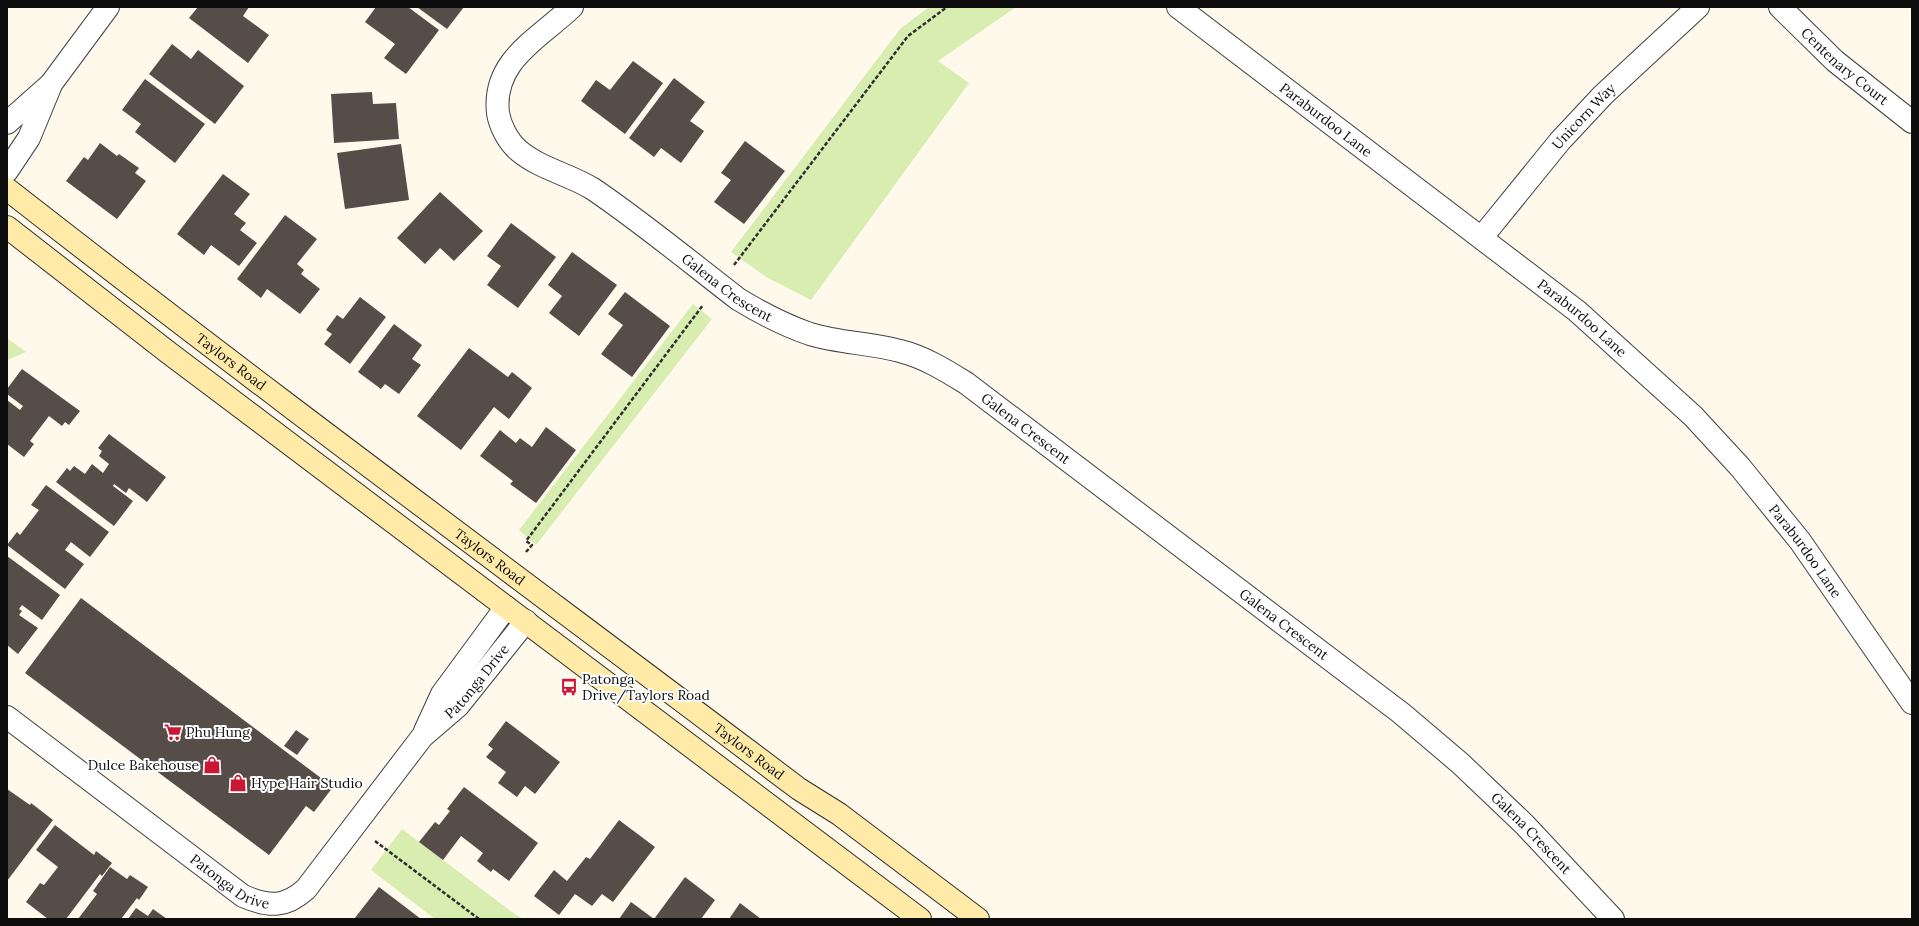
<svg xmlns="http://www.w3.org/2000/svg" width="1919" height="926" font-family="Lora,serif">
<rect width="100%" height="100%" fill="#fff9ec"/>
<g fill="#d8eeb1">
<path d="M929 7H1016L938 61 969 83 811 300 766 277 731 252 900 29Z"/>
<path d="M693 304 712 319 536 545 519 530Z"/>
<path d="M7 338 26 352 7 360Z"/>
<path d="M402 829 512 912 523 919H435L371 870Z"/>
</g>
<g fill="#564c48">
<path d="M198 7H249L243 16 269 35 248 63 189 18Z"/>
<path d="M376 7H408L439 30 406 74 384 58 395 44 365 22Z"/>
<path d="M417 7H464L447 29Z"/>
<path d="M172 44 191 59 198 50 244 86 215 124 149 74Z"/>
<path d="M633 61 663 83 625 134 581 101 596 80 610 90Z"/>
<path d="M674 78 705 102 690 121 704 131 681 163 661 148 654 157 629 138Z"/>
<path d="M145 79 205 124 175 163 135 132 141 124 122 110Z"/>
<path d="M372 92 373 104 396 103 399 139 334 143 331 94Z"/>
<path d="M745 141 785 171 744 224 714 202 731 180 721 173Z"/>
<path d="M100 143 117 156 119 154 139 168 135 173 146 181 117 219 66 181 84 157 88 160Z"/>
<path d="M401 144 409 200 345 209 337 153Z"/>
<path d="M223 174 250 194 234 214 246 223 240 230 257 243 239 266 211 245 204 255 177 234Z"/>
<path d="M440 192 483 231 454 261 440 248 425 264 397 238Z"/>
<path d="M285 215 317 239 297 264 304 270 301 274 320 289 300 314 267 289 261 298 237 279Z"/>
<path d="M511 223 556 257 518 308 487 285 501 266 487 256Z"/>
<path d="M572 252 617 285 579 336 549 313 562 296 548 285Z"/>
<path d="M625 292 670 326 632 377 601 354 623 325 608 314Z"/>
<path d="M360 297 386 317 350 364 324 344 332 334 326 330 337 315 343 319Z"/>
<path d="M394 324 422 345 412 359 421 365 399 394 385 384 381 389 358 372Z"/>
<path d="M469 348 508 377 512 372 532 388 509 419 494 407 461 450 417 416Z"/>
<path d="M22 369 80 411 69 425 65 422 62 426 49 416 30 441 34 444 24 457 7 444V400L20 410 23 406 7 394V389Z"/>
<path d="M546 427 576 450 536 503 510 484 513 481 480 456 500 430 516 443 520 438 532 447Z"/>
<path d="M109 434 166 477 147 502 129 488 126 493 114 484 113 486 133 501 114 526 56 482 67 468 70 471 74 466 85 474 92 464 103 473 109 464 99 456 102 451 98 448Z"/>
<path d="M46 485 109 532 90 557 71 542 65 550 84 564 65 589 7 545 17 532 20 535 39 510 31 505Z"/>
<path d="M7 556 60 595 42 620 22 605 19 609 22 611 19 615 38 628 18 654 7 645Z"/>
<path d="M81 598 333 787 314 812 306 806 269 855 25 673Z"/>
<path d="M506 721 560 762 535 794 525 786 517 797 498 783 506 772 486 757 493 749 488 745Z"/>
<path d="M296 730 309 739 297 755 284 746Z"/>
<path d="M464 787 538 843 509 881 493 869 491 872 477 861 483 853 461 836 443 860 419 842 435 822 439 825 450 811 447 809Z"/>
<path d="M7 789 30 805 31 803 53 820 7 881Z"/>
<path d="M619 820 655 847 613 902 602 894 592 906 575 894 559 915 534 896 554 870 567 881 586 857 590 859Z"/>
<path d="M55 825 94 855 96 851 112 863 102 876 100 874 66 919H48L26 902 40 883 44 885 58 867 36 850Z"/>
<path d="M110 867 127 879 130 875 148 887 139 900 137 898 121 919H78L97 894 93 891Z"/>
<path d="M685 877 715 900 701 919H654Z"/>
<path d="M379 887 421 919H354Z"/>
<path d="M631 902 654 919H619Z"/>
<path d="M740 903 761 919H729Z"/>
<path d="M136 908 148 916 153 909 167 919H128Z"/>
</g>
<g fill="none" stroke-linecap="round" stroke-linejoin="round">
<g stroke="#404040" stroke-width="24">
<g id="minor">
<path id="s1" d="M572 7C540 38 492 60 498 113 500 126 508 141 518 150 540 169 569 174 593 189 643 223 690 262 738 299 761 313 784 325 810 334 839 343 871 343 900 351 924 357 945 370 966 383L1401 713 1461 764 1524 824 1613 919"/>
<path id="s2" d="M1178 7 1577 311 1693 416 1740 467 1800 541 1912 703"/>
<path id="s3" d="M1780 7 1835 61 1912 122"/>
<path d="M7 123 51 84 108 7"/>
<path d="M7 171 29 138 50 87"/>
<path id="s4" d="M1482 237 1560 141 1603 95 1698 7"/>
<path id="s5" d="M7 717 243 896C269 907 285 908 306 889L422 737 458 706 526 621"/>
<path d="M425 731 442 694 506 607"/>
</g>
</g>
<g stroke="#2f2f2f" stroke-width="24">
<g id="secondary">
<path id="s6" d="M7 189C268 393 534 589 799 789L839 814 978 919"/>
<path d="M7 227 169 353 920 919"/>
</g>
</g>
<g stroke="#2f2f2f" stroke-width="2.5" stroke-dasharray="4 2" stroke-linecap="butt">
<path d="M734 265 908 36 947 7"/>
<path d="M526 552 532 545 526 541 703 305"/>
<path d="M375 841 479 919"/>
</g>
<use href="#minor" stroke="#fff" stroke-width="22"/>
<use href="#secondary" stroke="#ffeba7" stroke-width="22"/>
</g>
<defs>
<g id="bus-bare" transform="scale(1.38)"><path d="M-5-6H5V4H4V6H2V4H-2V6H-4V4H-5ZM-3.5-4V0h7V-4ZM-3.5 1.2v1.5H-2V1.2ZM2 1.2v1.5H3.5V1.2Z" fill="#cb1634" stroke="#fff" stroke-width="2.5" paint-order="stroke"/></g>
<g id="supermarket-bare" transform="scale(1.38)"><path d="M-6-5.5h2.5l.6 2H6L4.5 2H-2.5L-4.4-4H-6ZM-1.5 3.2a1.3 1.3 0 1 0 .1 0ZM3 3.2a1.3 1.3 0 1 0 .1 0Z" fill="#cb1634" stroke="#fff" stroke-width="2.5" paint-order="stroke"/></g>
<g id="shop-bare" transform="scale(1.38)"><path d="M-5-2.5h2.3a2.7 3.5 0 0 1 5.4 0H5L5.5 6h-11ZM-1.5-2.5h3a1.5 2.3 0 0 0-3 0Z" fill="#cb1634" stroke="#fff" stroke-width="2.5" paint-order="stroke"/></g>
</defs>
<g fill-rule="evenodd">
<use href="#bus-bare" x="569" y="687"/>
<use href="#supermarket-bare" x="173" y="732"/>
<use href="#shop-bare" x="212" y="765"/>
<use href="#shop-bare" x="238" y="783"/>
</g>
<g text-anchor="middle" stroke-width="4" stroke-linejoin="round" paint-order="stroke">
<g font-size="14" fill="#0d0d0d" stroke="#fff">
<text dy="5" stroke="none"><textPath href="#s3" startOffset="88">Centenary Court</textPath></text>
<text dy="5" stroke="none"><textPath href="#s4" startOffset="158">Unicorn Way</textPath></text>
<text dy="5" stroke="none"><textPath href="#s2" startOffset="186">Paraburdoo Lane</textPath></text>
<text dy="5" stroke="none"><textPath href="#s1" startOffset="430">Galena Crescent</textPath></text>
<text dy="5" stroke="none"><textPath href="#s2" startOffset="510">Paraburdoo Lane</textPath></text>
<text dy="5" stroke="none"><textPath href="#s6" startOffset="283">Taylors Road</textPath></text>
<text dy="5" stroke="none"><textPath href="#s1" startOffset="766">Galena Crescent</textPath></text>
<text dy="5" stroke="none"><textPath href="#s2" startOffset="834">Paraburdoo Lane</textPath></text>
<text dy="5" stroke="none"><textPath href="#s6" startOffset="607">Taylors Road</textPath></text>
<text dy="5" stroke="none"><textPath href="#s1" startOffset="1090">Galena Crescent</textPath></text>
<text dy="5" stroke="none"><textPath href="#s5" startOffset="634">Patonga Drive</textPath></text>
<text dy="5" stroke="none"><textPath href="#s6" startOffset="931">Taylors Road</textPath></text>
<text dy="5" stroke="none"><textPath href="#s1" startOffset="1414">Galena Crescent</textPath></text>
<text dy="5" stroke="none"><textPath href="#s5" startOffset="278">Patonga Drive</textPath></text>
</g>
<g font-size="14" fill="#0d0d0d" stroke="#fff" text-anchor="start">
<text x="582" y="684">Patonga<tspan x="582" dy="16">Drive/Taylors Road</tspan></text>
<text x="186" y="737">Phu Hung</text>
<text x="199" y="770" text-anchor="end">Dulce Bakehouse</text>
<text x="251" y="788">Hype Hair Studio</text>
</g>
</g>
<rect width="1919" height="926" fill="none" stroke="#0d0d0d" stroke-width="16"/>
</svg>
